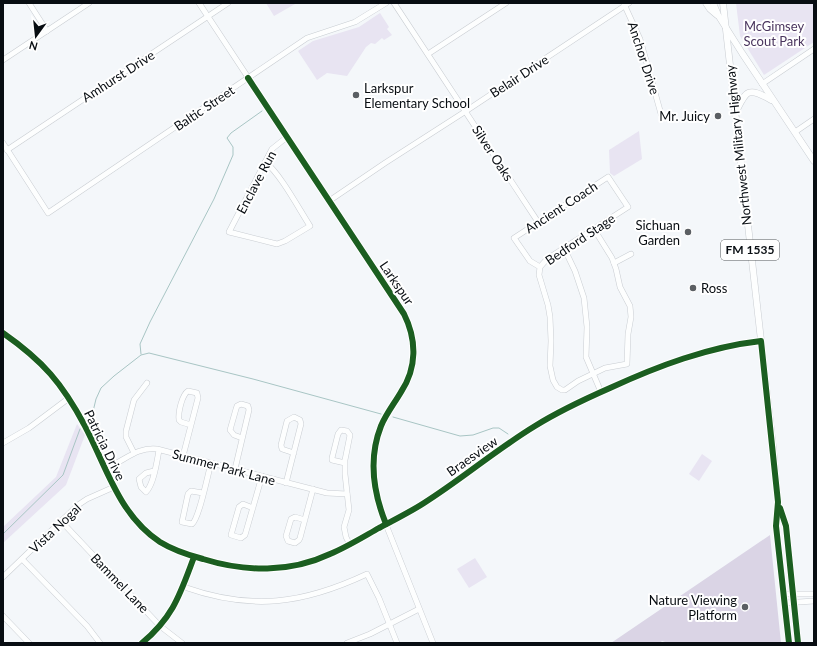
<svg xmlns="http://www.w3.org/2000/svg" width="817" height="646" font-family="Lato,sans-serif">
<rect width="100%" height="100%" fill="#f4f7fa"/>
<g fill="#e8e4f2">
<path d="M266 3H301L295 4 274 16Z"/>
<path d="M736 3H814V42L764 75 740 36Z"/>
<path d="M380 13 389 27 387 29 392 35 384 40 382 38 375 44 371 43 366 47 347 76 327 73 317 80 298 51 313 41 359 27Z"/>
<path d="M639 131 642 159 614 176 610 173 609 150Z"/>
<path d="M77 424 85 435 66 485 3 543V527L56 477Z"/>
<path d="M702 454 712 461 699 481 689 474Z"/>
<path d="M475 558 487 577 469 588 457 569Z"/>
</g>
<path fill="#dad4e5" d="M770 535 781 643H668L662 641 660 643H611Z"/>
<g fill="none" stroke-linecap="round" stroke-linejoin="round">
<g stroke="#a8c5c4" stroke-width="1">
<path d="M141 354 140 344 150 322 214 199 233 155V147L227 138 231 133 262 111"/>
<path d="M393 417 460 436 473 435 493 428H499L508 434"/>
<path d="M90 424 96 399 101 388 114 376 141 355 149 353 253 379 381 414"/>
<path d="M3 534 63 475 80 429"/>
</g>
<g stroke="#c9cdd2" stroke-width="6">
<g id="minor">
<path d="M29 3 47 31"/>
<path d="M199 3 404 314C417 340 417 366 402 391 395 403 386 413 380 427 370 456 372 484 381 512L433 643"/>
<path d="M394 3 538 222"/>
<path d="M624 4 640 39 661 114"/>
<path d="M428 54 506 3"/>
<path d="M3 60 89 3"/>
<path d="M762 84 814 49"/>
<path d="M795 132 814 119"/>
<path d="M3 143 48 213 307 38 355 22 386 3"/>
<path d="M7 150 228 3"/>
<path d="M265 162C280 173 299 209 310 226L285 241 277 244 229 232 272 149 287 137"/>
<path d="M329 201 385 163 466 111 629 3"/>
<path d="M564 248 575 271 584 298 587 327 586 357 601 392"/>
<path d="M614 263 631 254"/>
<path d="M540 267 530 261 514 238 608 177 628 207 547 259 540 267 539 275 548 305 550 317 551 341 550 366 553 380 557 387 562 390H565L578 381 605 368 627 364 628 334 631 317 630 306 620 287 616 269 612 258 594 229"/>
<path d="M3 333C43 361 62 383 85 426 107 468 119 515 160 542 173 550 188 555 203 559 245 572 290 573 330 554 347 547 363 537 379 528 394 520 410 512 424 503 462 479 497 449 535 426 559 411 585 399 610 388 658 366 708 347 761 341"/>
<path d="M3 443 29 428 69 398"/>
<path d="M134 453 126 437V431L134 400 147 383"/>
<path d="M183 456 198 398 197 393 188 391C182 395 178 412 179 420L181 422 191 425"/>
<path d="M345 463 332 460V458L338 434 341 430 347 431 350 435 345 460V474L349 510 344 527 346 537 350 545"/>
<path d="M105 468C125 462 134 447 157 449L327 493 347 494"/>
<path d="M235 469 249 410 248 406 241 404 237 406 236 409 230 430 234 435 242 438"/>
<path d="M154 471 146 473 139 479 141 487 146 492C154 484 157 461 159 450"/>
<path d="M286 483 301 424 300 420 294 417 287 421 281 445 282 449 294 453"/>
<path d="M203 493 191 491 188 494 182 522 192 524C199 519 208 474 211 463"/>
<path d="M253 508 243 504 239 507 231 535 241 538 245 535 262 476"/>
<path d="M305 520 295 517 291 519 286 536 288 541 295 543 299 540 300 538 313 489"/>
<path d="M61 521 160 626 182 643"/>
<path d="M22 559 87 626 100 643"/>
<path d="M3 577 78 505 87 499 114 487"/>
<path d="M184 587C252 611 303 604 367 574L379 598 397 643"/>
<path d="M783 594H814"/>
<path d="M784 603 814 601"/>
<path d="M3 616 29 643"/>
<path d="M142 643C174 616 180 594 194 557"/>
<path d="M347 643 370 634 419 609"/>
</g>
</g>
<g stroke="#c9cdd2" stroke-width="7">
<g id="major">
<path d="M706 3 710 9 717 15"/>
<path d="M713 3 718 15 742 53 814 161"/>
<path d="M723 3 773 447 778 502 776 526 789 643"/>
<path d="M735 114C746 91 747 86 771 100"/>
<path d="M779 506 786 526 798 643"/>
</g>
</g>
<use href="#minor" stroke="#fdfefe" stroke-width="5"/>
<use href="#major" stroke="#fdfefe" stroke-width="6"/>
<g stroke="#fff" stroke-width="8">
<g id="cycleway">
<path d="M248 78 404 314C417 340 417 368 401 392 394 404 386 414 381 426 368 459 373 492 386 524"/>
<path d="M3 333C43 361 62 383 85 426 107 468 119 515 160 542 173 550 188 555 203 559 245 572 290 573 330 554 347 547 363 537 379 528 394 520 410 512 424 503 462 479 497 449 535 426 559 411 585 399 610 388 658 366 708 347 761 341L778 502 776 526 789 643"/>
<path d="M780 508 786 526 798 643"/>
<path d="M142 643C174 616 180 594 194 557"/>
</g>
</g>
<use href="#cycleway" stroke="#1b5e20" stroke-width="6"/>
</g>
<g fill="#5b5f63" stroke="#fff" stroke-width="1.5">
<circle cx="356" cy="95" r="4"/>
<circle cx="718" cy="116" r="4"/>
<circle cx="688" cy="232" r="4"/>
<circle cx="693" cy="288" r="4"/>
<circle cx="745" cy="607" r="4"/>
</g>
<g text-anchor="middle" stroke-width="4" stroke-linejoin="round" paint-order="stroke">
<rect fill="#fff" stroke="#525659" stroke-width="1" x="721" y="240" width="58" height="20" rx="3"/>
<g font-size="12" font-weight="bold" fill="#080d12">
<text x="750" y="254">FM 1535</text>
</g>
<g font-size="13" fill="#4a355e" stroke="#fff">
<text x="774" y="31">McGimsey<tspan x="774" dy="15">Scout Park</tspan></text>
</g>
<g font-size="13" fill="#080d12" stroke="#fff">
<text transform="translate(644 58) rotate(72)" y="5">Anchor Drive</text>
<text transform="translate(118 76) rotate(-33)" y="5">Amhurst Drive</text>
<text transform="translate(519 76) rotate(-33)" y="5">Belair Drive</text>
<text transform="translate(204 108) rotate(-34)" y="5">Baltic Street</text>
<text transform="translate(738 145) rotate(-96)" y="5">Northwest Military Highway</text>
<text transform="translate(493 153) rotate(57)" y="5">Silver Oaks</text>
<text transform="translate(256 182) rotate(-62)" y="5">Enclave Run</text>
<text transform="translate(561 207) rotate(-33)" y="5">Ancient Coach</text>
<text transform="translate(580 239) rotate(-34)" y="5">Bedford Stage</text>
<text transform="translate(397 283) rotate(56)" y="5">Larkspur</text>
<text transform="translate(105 445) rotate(64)" y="5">Patricia Drive</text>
<text transform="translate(472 456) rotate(-35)" y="5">Braesview</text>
<text transform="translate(224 467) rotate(15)" y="5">Summer Park Lane</text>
<text transform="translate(55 528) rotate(-43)" y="5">Vista Nogal</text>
<text transform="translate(120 583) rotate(46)" y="5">Bammel Lane</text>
</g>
<g font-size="13" fill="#080d12" stroke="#fff" text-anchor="end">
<text x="364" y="93" text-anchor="start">Larkspur<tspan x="364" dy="15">Elementary School</tspan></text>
<text x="710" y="121">Mr. Juicy</text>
<text x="680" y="230">Sichuan<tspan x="680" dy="15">Garden</tspan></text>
<text x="701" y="293" text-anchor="start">Ross</text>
<text x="737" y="605">Nature Viewing<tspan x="737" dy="15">Platform</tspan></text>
</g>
</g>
<rect width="817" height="646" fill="none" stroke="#080d12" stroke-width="8"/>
<g transform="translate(36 36) rotate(195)" stroke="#ffffff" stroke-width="3" paint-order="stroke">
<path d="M0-3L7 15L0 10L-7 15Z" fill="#080d12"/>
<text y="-6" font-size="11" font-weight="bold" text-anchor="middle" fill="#080d12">N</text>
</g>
</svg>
